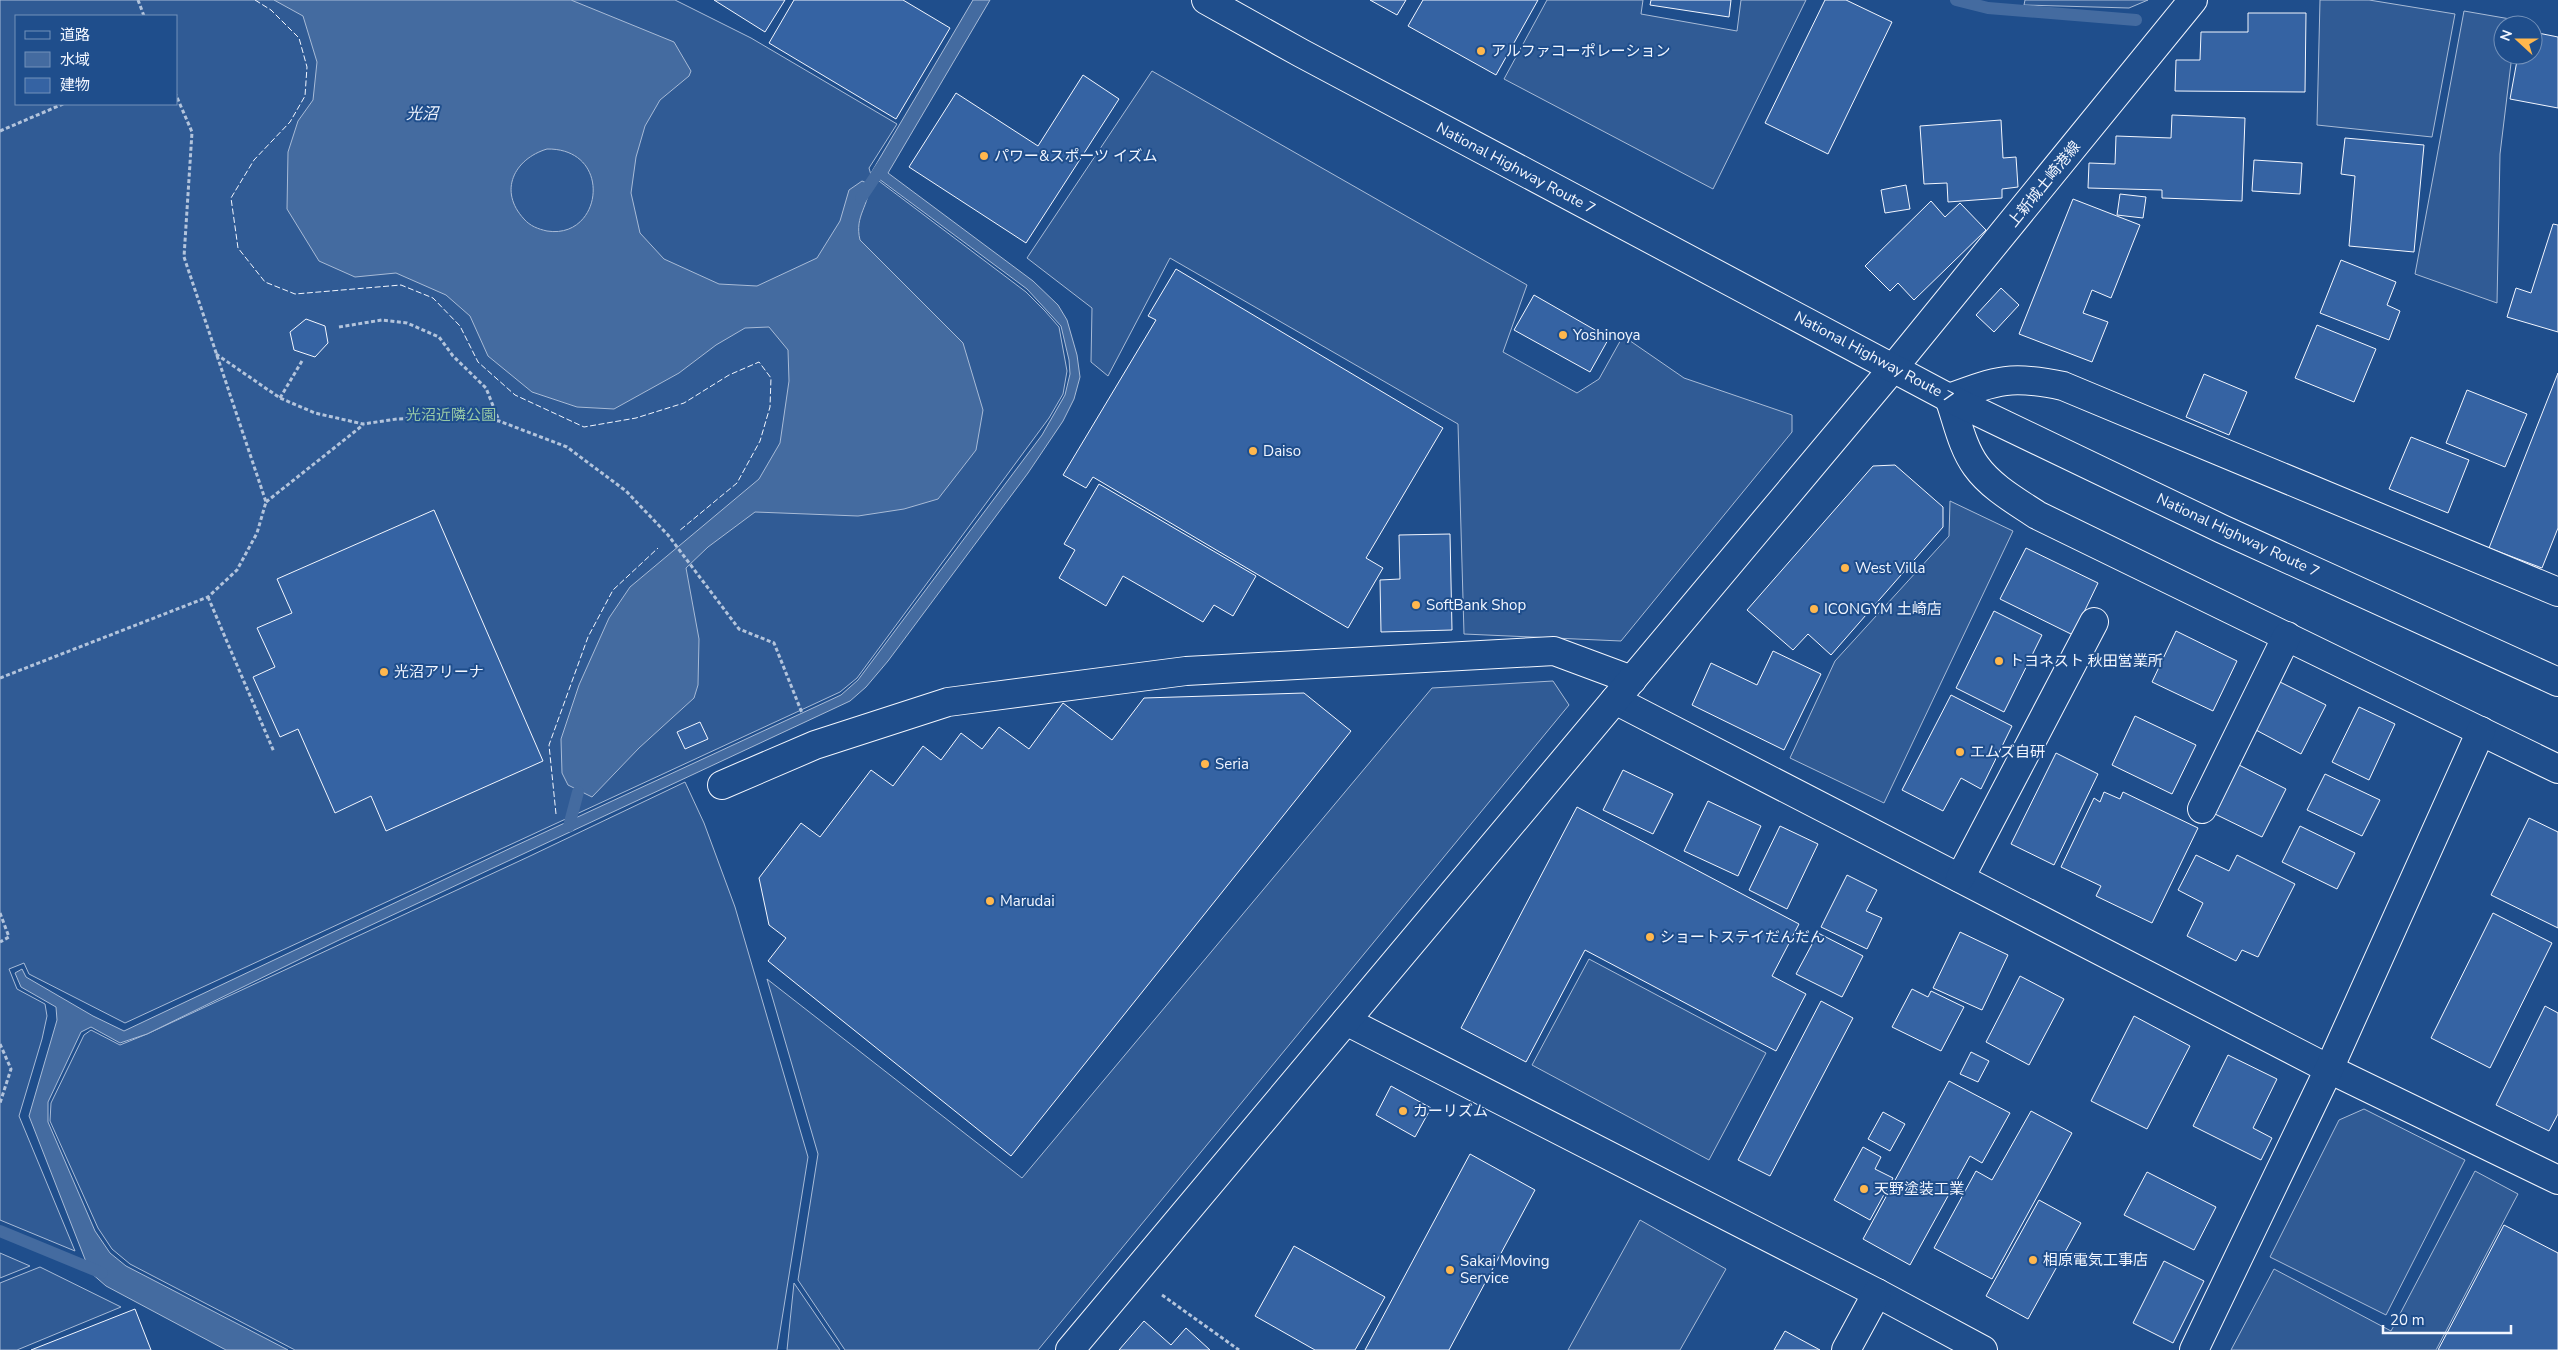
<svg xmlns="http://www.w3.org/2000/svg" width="2558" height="1350" font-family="'Nunito Sans','Noto Sans JP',sans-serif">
<rect width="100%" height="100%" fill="#1f4e8c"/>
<g fill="#305b95" stroke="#a8bbd7" fill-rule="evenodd">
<path d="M0 0H675L751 38 897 124 869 168 871 175 1026 292 1045 311 1059 327 1067 371 1063 394 1049 418 857 678 840 692 125 1023 29 974 24 963 9 969 17 989 45 1004 47 1016 42 1039 19 1116 75 1251 0 1220ZM16 16H176V104H16Z"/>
<path d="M1547 0H1643L1641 14 1737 31 1741 0H1806L1713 189 1504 79Z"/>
<path d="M2025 0H2148L2129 8 2024 5Z"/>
<path d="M2320 0H2369L2455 14 2432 137 2317 125Z"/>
<path d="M2464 11 2516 20 2515 25H2503V55H2512L2500 154 2497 303 2415 274Z"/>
<path d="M1152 71 1527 285 1503 352 1577 393 1599 379 1623 336 1684 378 1792 415V432L1621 641 1464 634 1458 424 1170 258 1108 376 1091 362 1092 308 1027 258Z"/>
<path d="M1950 501 2013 531 1884 803 1790 758 1835 661 1949 536Z"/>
<path d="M1553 681 1569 705 1038 1350H845L798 1280 818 1154 767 979 1022 1178 1432 688Z"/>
<path d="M685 782 704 823 735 907 808 1157 777 1350H295L130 1264 112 1249 98 1228 50 1121 51 1103 84 1035 91 1030 120 1045 147 1034 528 857Z"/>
<path d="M1589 959 1766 1053 1709 1160 1532 1065Z"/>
<path d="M2364 1109 2465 1160 2386 1315 2270 1257 2339 1120Z"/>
<path d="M2475 1171 2518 1194 2436 1350H2231L2274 1269 2391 1331Z"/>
<path d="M1640 1220 1726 1269 1680 1350H1568Z"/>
<path d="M0 1253 30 1266 0 1278Z"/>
<path d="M40 1267 121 1307 17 1350H0V1283Z"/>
<path d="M794 1283 840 1350H787Z"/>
</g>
<g fill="#446ba0" stroke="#a8bbd7" fill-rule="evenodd">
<path d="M274 0H571L674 42 691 71 689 76 660 100 645 126 636 157 631 193 640 233 664 259 719 284 757 286 817 258 840 221 849 190 862 181 869 184C870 206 854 215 860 240L963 343 983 410 976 450 938 499 904 509 858 516 755 512 708 547 686 568 699 639 698 685 694 698 639 748 592 797 568 785 562 773 561 739 579 685 609 618 630 587 759 479 780 443 789 381 788 350 769 327 745 328 716 345 679 373 614 409 577 407 532 392 488 356 470 316 446 295 396 273 355 277 319 261 287 209 288 152 298 121 313 100 317 62 303 16ZM547 149C614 148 603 240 547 231 538 229 530 226 524 219 498 191 514 159 547 149Z"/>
<path d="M973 0H990L888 173 1033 281 1058 305 1067 320 1077 355 1080 377 1074 399 1063 421 1028 473 888 661 866 687 850 701 337 941 147 1034 120 1043 91 1027 81 1032 48 1102V1122L95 1231 110 1253 126 1266 288 1350H226L106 1286 90 1272 29 1116 57 1020 56 1007 21 987 15 973 22 969 26 977 93 1016 124 1031 515 846 841 695 858 680 1042 435 1065 395 1070 374 1069 360 1061 326 1027 289 871 173Z"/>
</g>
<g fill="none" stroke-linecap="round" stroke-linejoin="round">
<g stroke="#446ba0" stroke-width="12">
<path d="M1956 0 1988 8 2136 20"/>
<path d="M861 198 885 162"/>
<path d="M569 826 578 792"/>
<path d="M0 1231 102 1273"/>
</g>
</g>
<g fill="#3563a3" stroke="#f2f6ff">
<path d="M714 0H785L765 32Z"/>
<path d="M794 0H903L950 28 896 119 769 43Z"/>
<path d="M1370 0H1406L1397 15Z"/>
<path d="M1423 0H1538L1496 75 1408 26Z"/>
<path d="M1651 0H1731L1729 17 1650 5Z"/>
<path d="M1825 0H1846L1892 22 1828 154 1765 123Z"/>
<path d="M2248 13H2306L2305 92 2175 91 2176 60H2200L2201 32H2248Z"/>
<path d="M2533 32 2558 37V108L2510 99 2518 55H2533Z"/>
<path d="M1083 75 1119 99 1026 243 909 167 956 93 1038 146Z"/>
<path d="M2172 115 2245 118 2242 201 2162 198V190L2088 188 2089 163 2115 164 2116 136 2171 138Z"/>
<path d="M2001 120 2003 158 2016 157 2018 187 2002 189V198L1948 202 1947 183 1924 184 1920 126Z"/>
<path d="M2345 138 2424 145 2414 252 2349 246 2355 176 2341 174Z"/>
<path d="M2254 160 2302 163 2300 194 2252 191Z"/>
<path d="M1906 185 1910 209 1885 213 1881 190Z"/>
<path d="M2120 194 2146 197 2143 218 2117 215Z"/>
<path d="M2073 199 2140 225 2111 298 2092 290 2083 313 2108 322 2092 362 2019 334Z"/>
<path d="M1931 201 1945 217 1960 203 1986 230 1914 300 1898 283 1890 291 1865 266Z"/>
<path d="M2553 224 2558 225V332L2507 317 2516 288 2531 293Z"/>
<path d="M2341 260 2396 282 2387 305 2400 311 2389 340 2320 313Z"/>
<path d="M1176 269 1443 428 1366 558 1383 568 1348 628 1093 477 1086 488 1063 475 1156 320 1148 316Z"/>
<path d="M2001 288 2019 305 1994 332 1976 315Z"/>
<path d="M1534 295 1609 338 1590 372 1514 330Z"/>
<path d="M306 319 325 326 328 343 315 357 294 350 290 332Z"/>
<path d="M2317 325 2376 349 2354 402 2295 378Z"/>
<path d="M2558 373V528L2542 568 2489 548Z"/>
<path d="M2204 374 2247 392 2229 435 2186 417Z"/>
<path d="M2467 390 2527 414 2505 467 2446 443Z"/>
<path d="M2411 437 2469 460 2448 513 2389 489Z"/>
<path d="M1895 465 1943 507V527L1831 655 1808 634 1793 650 1747 610 1873 466Z"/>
<path d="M1099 484 1256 576 1233 616 1214 605 1203 622 1123 576 1106 606 1059 578 1075 550 1064 544Z"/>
<path d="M434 510 543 761 386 831 371 796 335 813 298 729 280 737 253 677 275 667 257 628 292 613 277 579Z"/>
<path d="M1450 534 1452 630 1381 632 1380 580 1400 579 1399 535Z"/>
<path d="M2026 548 2098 583 2073 635 2000 599Z"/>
<path d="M1994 611 2042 635 2004 712 1956 688Z"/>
<path d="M2176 631 2237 661 2213 711 2152 682Z"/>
<path d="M1773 651 1821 674 1784 750 1692 705 1711 663 1757 685Z"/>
<path d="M2280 682 2326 705 2301 754 2256 730Z"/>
<path d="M1304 693 1351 731 1011 1156 768 961 786 938 769 925 759 878 801 823 820 837 871 770 893 786 923 746 941 760 961 733 982 749 999 727 1029 749 1063 703 1112 740 1144 698Z"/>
<path d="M1951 695 2012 726 1981 789 1961 778 1943 811 1902 790Z"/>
<path d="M2359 707 2395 724 2369 780 2332 762Z"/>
<path d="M2135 716 2196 745 2172 794 2112 765Z"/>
<path d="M700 722 708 739 685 749 677 732Z"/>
<path d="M2056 753 2098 774 2054 865 2011 844Z"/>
<path d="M2239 765 2286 789 2262 837 2215 814Z"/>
<path d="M1623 770 1673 794 1653 834 1603 810Z"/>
<path d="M2325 774 2380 800 2362 836 2307 810Z"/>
<path d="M2104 792 2120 799 2123 792 2198 828 2152 923 2096 896 2101 886 2061 867 2094 798 2100 802Z"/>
<path d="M1708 801 1761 826 1738 876 1684 851Z"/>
<path d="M1577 807 1799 924 1772 976 1806 994 1776 1051 1585 950 1526 1062 1461 1028Z"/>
<path d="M2529 818 2558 832V928L2491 895Z"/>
<path d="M1780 826 1818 844 1787 909 1749 890Z"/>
<path d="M2300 826 2355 853 2337 889 2282 862Z"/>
<path d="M2196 855 2229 871 2237 855 2295 884 2258 957 2242 950 2236 961 2187 936 2203 903 2178 890Z"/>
<path d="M1847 875 1877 890 1866 911 1882 918 1867 949 1821 927Z"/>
<path d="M2493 913 2552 943 2490 1068 2431 1038Z"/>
<path d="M1960 932 2008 955 1982 1010 1933 988Z"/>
<path d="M1818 933 1863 956 1842 997 1796 974Z"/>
<path d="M2020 976 2064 999 2029 1065 1986 1042Z"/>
<path d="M1912 989 1928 997 1931 991 1964 1007 1941 1051 1892 1027Z"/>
<path d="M1821 1001 1853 1018 1770 1176 1738 1160Z"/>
<path d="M2545 1006 2558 1013V1114L2549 1131 2496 1105Z"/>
<path d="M2134 1016 2190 1046 2147 1129 2091 1101Z"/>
<path d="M1971 1052 1989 1061 1978 1082 1960 1074Z"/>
<path d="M2228 1055 2277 1079 2253 1128 2272 1138 2261 1160 2193 1126Z"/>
<path d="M1949 1081 2010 1113 1982 1163 1970 1156 1910 1265 1863 1239Z"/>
<path d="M1391 1086 1431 1108 1415 1137 1376 1115Z"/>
<path d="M2031 1111 2072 1133 1992 1279 1934 1248 1976 1171 1992 1180Z"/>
<path d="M1883 1112 1905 1124 1890 1151 1868 1139Z"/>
<path d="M1863 1147 1881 1157 1875 1169 1893 1178 1870 1220 1834 1200Z"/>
<path d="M1470 1154 1535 1190 1449 1350H1365Z"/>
<path d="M2147 1172 2216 1207 2194 1250 2124 1215Z"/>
<path d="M2039 1200 2081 1223 2028 1319 1986 1296Z"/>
<path d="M2504 1225 2558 1253V1350H2438Z"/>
<path d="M1294 1246 1385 1297 1355 1350H1315L1255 1316Z"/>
<path d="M2164 1261 2204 1281 2173 1343 2133 1323Z"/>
<path d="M135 1309 151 1350H31Z"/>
<path d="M1144 1321 1171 1345 1186 1328 1210 1350H1119Z"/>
<path d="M1785 1331 1820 1350H1774Z"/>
</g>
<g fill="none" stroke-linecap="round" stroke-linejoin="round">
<g stroke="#f2f6ff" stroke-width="30">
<g id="minor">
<path d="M2558 592 2063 386C2011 375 1998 380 1949 398 1957 420 1962 447 1976 466 1991 487 2016 501 2037 515L2558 769"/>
<path d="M1615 700 2329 1069 2558 1180"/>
<path d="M722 785 815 745 948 702 1186 671 1554 651 1632 680"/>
<path d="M2202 809 2287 636"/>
<path d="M1960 878 2094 622"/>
<path d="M1346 1021 1877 1293 1983 1350"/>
<path d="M1070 1350 1894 367"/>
<path d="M1846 1350 1877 1293"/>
<path d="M2194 1350 2329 1069 2481 731"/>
</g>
</g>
<g stroke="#f2f6ff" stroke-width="30">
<path id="major" d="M1894 367 2193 0"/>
</g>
<g stroke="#f2f6ff" stroke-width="30">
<path id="highway" d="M1206 0 1301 53 1949 398 2222 529 2558 682"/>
</g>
<g stroke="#b3c4dc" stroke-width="3" stroke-dasharray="4 2.5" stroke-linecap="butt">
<path d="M138 0 144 16"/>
<path d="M0 131 63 104"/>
<path d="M339 327 382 320 407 323 439 337 453 356 486 388 499 421"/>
<path d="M216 354 280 398 315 413 363 424 397 419 458 417 499 421 567 447 626 491 668 535 739 629 774 643 802 713"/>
<path d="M280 398 302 361"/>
<path d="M266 502 363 425"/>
<path d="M208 597 274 752"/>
<path d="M0 678 208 597 237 570 257 533 266 502 184 257 192 132 176 95"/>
<path d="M0 913 9 937 0 942"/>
<path d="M0 1044 11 1069 0 1103"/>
<path d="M1162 1295 1239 1350"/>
</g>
<use href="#minor" stroke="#1f4e8c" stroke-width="28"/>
<use href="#major" stroke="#1f4e8c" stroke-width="28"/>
<use href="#highway" stroke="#1f4e8c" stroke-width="28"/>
<g stroke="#f2f6ff" stroke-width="1" stroke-dasharray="6 2.5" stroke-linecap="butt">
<path d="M255 0 271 10 299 38 307 67 305 96 290 122 254 160 231 198 238 248 265 282 295 294 401 285 433 298 460 326 478 362 515 395 584 427 636 418 684 403 729 375 759 362 771 378 770 407 760 441 737 483 679 531"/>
<path d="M556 814 549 745 588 637 613 590 658 548"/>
</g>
</g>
<g fill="#ffb74d" stroke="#1f4e8c" stroke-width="2">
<circle cx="1481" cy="51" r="5"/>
<circle cx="984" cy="156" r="5"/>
<circle cx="1563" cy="335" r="5"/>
<circle cx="1253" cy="451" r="5"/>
<circle cx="1845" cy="568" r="5"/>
<circle cx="1416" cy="605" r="5"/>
<circle cx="1814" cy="609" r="5"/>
<circle cx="1999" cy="661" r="5"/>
<circle cx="384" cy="672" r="5"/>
<circle cx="1960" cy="752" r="5"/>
<circle cx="1205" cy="764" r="5"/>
<circle cx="990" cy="901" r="5"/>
<circle cx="1650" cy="937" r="5"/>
<circle cx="1403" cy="1111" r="5"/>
<circle cx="1864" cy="1189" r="5"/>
<circle cx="2033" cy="1260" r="5"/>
<circle cx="1450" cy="1270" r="5"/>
</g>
<g text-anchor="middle" stroke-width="4" stroke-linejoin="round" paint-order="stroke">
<g font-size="15" fill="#f2f6ff" stroke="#1f4e8c" text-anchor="start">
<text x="1491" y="56">アルファコーポレーション</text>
<text x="994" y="161">パワー&amp;スポーツ イズム</text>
<text x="1573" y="340">Yoshinoya</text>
<text x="1263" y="456">Daiso</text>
<text x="1855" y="573">West Villa</text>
<text x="1426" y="610">SoftBank Shop</text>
<text x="1824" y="614">ICONGYM 土崎店</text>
<text x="2009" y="666">トヨネスト 秋田営業所</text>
<text x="394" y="677">光沼アリーナ</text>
<text x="1970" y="757">エムズ自研</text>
<text x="1215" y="769">Seria</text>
<text x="1000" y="906">Marudai</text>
<text x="1660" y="942">ショートステイだんだん</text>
<text x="1413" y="1116">カーリズム</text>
<text x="1874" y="1194">天野塗装工業</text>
<text x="2043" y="1265">相原電気工事店</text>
<text x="1460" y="1266">Sakai Moving<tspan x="1460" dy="17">Service</tspan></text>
</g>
<g font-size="15" fill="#f2f6ff" stroke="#1f4e8c">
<text transform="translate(1516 168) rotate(28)" y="5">National Highway Route 7</text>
<text transform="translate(2044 184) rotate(-51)" y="5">上新城土崎港線</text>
<text transform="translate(1874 357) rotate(28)" y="5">National Highway Route 7</text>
<text transform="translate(2238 535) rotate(25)" y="5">National Highway Route 7</text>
</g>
<g font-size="15" fill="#97c8a6" stroke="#1f4e8c">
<text x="451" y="420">光沼近隣公園</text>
</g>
<g font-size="16" font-style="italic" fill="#f2f6ff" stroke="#1f4e8c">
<text x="422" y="119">光沼</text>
</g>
</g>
<rect x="15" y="15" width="162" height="90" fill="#1f4e8c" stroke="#7391ba"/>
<rect x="25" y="31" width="25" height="8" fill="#1f4e8c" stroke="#7391ba"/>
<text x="60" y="40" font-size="15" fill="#f2f6ff">道路</text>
<rect x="25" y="52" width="25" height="15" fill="#446ba0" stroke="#7391ba"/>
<text x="60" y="65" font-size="15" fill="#f2f6ff">水域</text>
<rect x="25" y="78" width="25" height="15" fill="#3563a3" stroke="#7391ba"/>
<text x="60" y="90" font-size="15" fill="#f2f6ff">建物</text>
<g transform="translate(2518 40) rotate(291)"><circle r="24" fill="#1f4e8c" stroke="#7391ba"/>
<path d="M0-4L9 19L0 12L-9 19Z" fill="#ffb74d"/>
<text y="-8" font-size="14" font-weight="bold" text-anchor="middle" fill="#f2f6ff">N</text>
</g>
<path d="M2383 1325v8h128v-8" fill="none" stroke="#f2f6ff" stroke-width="2.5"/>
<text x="2390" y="1325" font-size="15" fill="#f2f6ff" stroke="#1f4e8c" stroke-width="4" paint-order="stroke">20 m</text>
</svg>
